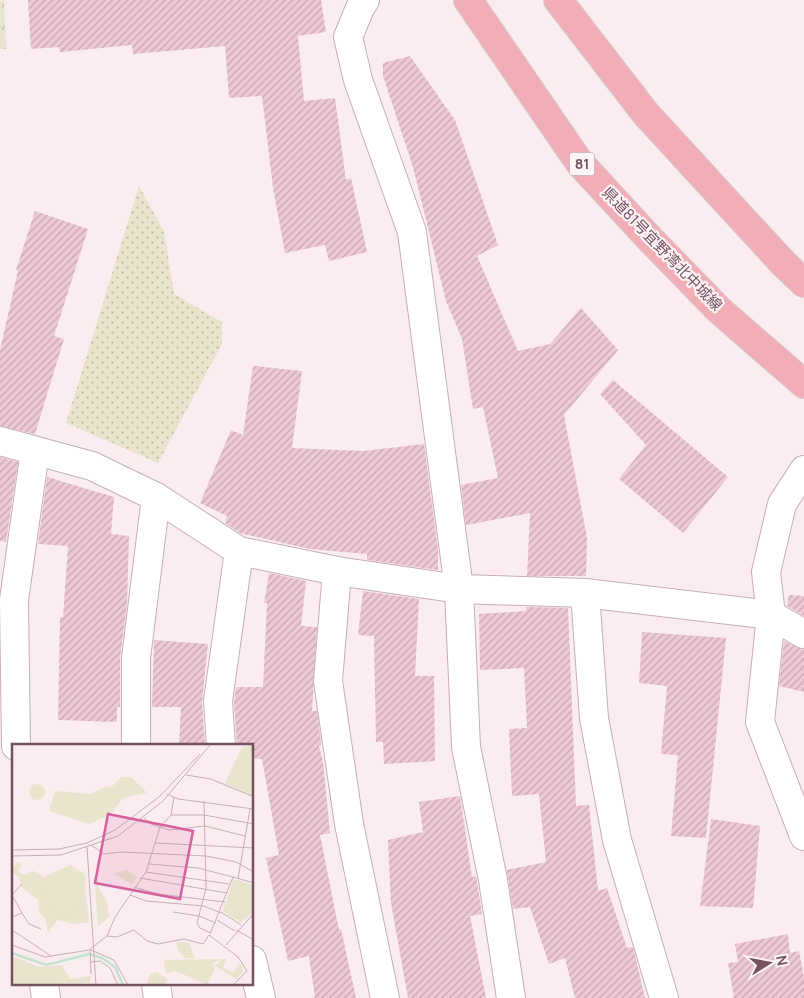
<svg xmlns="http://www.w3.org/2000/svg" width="804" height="998" font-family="Manrope,'Noto Sans JP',sans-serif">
<defs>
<pattern id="grass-dots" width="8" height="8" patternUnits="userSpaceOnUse" patternTransform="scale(1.25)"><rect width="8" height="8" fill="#e8e4cd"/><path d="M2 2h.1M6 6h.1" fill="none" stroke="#c1bbaa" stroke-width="1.8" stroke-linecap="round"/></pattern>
<pattern id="forest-crowns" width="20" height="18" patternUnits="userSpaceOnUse" patternTransform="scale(1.25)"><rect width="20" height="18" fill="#e8e4cd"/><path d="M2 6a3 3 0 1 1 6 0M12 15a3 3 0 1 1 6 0" fill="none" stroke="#c1bbaa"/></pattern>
<pattern id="building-hatch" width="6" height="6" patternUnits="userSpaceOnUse" patternTransform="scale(1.25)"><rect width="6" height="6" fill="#edc8d5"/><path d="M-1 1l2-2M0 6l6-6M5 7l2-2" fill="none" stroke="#c5a5b0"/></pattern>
</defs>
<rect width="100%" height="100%" fill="#fbedef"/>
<path fill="url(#grass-dots)" d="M139 186 164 231 174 294 222 322V344L158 463 66 423Z"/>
<path fill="url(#forest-crowns)" d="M4 0 6 49H0V2Z"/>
<g fill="url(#building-hatch)">
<path d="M28 0H321L326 32 298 36 304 101 335 98 346 180 351 178 367 252 329 261 325 245 285 253 273 188 262 96 229 98 225 46 133 54 132 45 60 52 59 47 31 49Z"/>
<path d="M410 56 455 120 498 245 477 256 518 351 550 344 581 308 618 350 564 415 587 538 586 576H527L530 513 466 525 461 485 498 478 483 407 473 409 462 339 446 301 413 167 383 76V63Z"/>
<path d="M35 211 88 229 54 336 64 339 35 434 0 426V350L18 271 16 270Z"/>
<path d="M253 366 302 371 292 448 363 451 424 444 438 550V570L367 560V554L310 549 240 533 225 523 227 516 200 503 231 430 243 435Z"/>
<path d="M613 380 728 477 683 533 619 479 646 445 600 394Z"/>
<path d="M0 457 18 462 6 542 0 541Z"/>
<path d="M47 477 114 497 111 534 129 536 127 604 120 658V707H117V722L58 720 60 617H63L68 546 38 544Z"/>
<path d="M269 573 306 581 301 626 317 627 312 711H317L320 734 321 745H319L323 762 330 833 320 835 339 930 341 929 356 998H315L309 956 288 961 266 858 279 855 262 759 252 758V746H237L234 702 236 687H263L267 603H264Z"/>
<path d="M363 591 419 599 415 676H434L435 761 384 764 383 742H376L374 636 358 635Z"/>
<path d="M789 595 804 596V616L787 606Z"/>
<path d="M526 607 568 608 576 806 589 805 598 891 607 888 627 948 633 947 645 998H575L565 958 549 964 530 907 513 909 507 870 546 862 539 794 512 796 509 729 527 728 524 668 480 670 479 614 526 611Z"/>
<path d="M642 632 726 638 706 838 671 836 678 755 661 754 667 686 639 683Z"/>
<path d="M154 640 208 644 202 702 205 746H179L181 707H152Z"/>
<path d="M784 641 804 650V692L779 686Z"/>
<path d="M460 796 472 877 476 876 482 914 470 916 486 998H408L391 903 388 840 423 832 419 802Z"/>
<path d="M711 819 760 826 753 908 700 906Z"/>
<path d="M788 934 790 953 799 951 804 978V998H734L728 963 738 962 735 944Z"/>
</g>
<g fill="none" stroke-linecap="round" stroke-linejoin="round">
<g stroke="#c7aeb6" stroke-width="30">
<g id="minor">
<path d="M365 0 360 8 348 37 358 80 412 232 459 589 466 747 493 880 511 998"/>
<path d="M0 441 92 466 156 497 239 551 337 571 459 589 585 593 771 615 804 634"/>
<path d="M804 470 782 504 766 572 771 615 760 722 804 836"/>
<path d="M337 571 328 681 349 824 385 998"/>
<path d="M585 593 594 718 617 840 664 998"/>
<path d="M16 746 14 600 35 451"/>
<path d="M136 746V658L156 497"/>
<path d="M221 746 218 701 239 551"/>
<path d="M252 960 261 998"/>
<path d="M44 984 46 998"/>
<path d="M156 984 158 998"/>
</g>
</g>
<g stroke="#d5cbcf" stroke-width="30">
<g id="major">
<path d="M468 0 579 162 649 238 719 310 804 384"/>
<path d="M558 0 646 114 783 263 804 283"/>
</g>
</g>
<use href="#minor" stroke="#fff" stroke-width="28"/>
<use href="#major" stroke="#f1aeb6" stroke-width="28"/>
</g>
<g text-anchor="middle" stroke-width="4.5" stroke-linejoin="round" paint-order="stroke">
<rect fill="#fdf4f5" stroke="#9d838c" stroke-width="1" x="569.5" y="152.5" width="25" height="23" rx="4"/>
<g font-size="14" font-weight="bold" fill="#74525f">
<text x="582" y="169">81</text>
</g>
<g font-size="15" fill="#74525f" stroke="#fdf4f5">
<text transform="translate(662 249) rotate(46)" y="5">県道81号宜野湾北中城線</text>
</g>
</g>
<g transform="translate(12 744)">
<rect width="241" height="241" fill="#fbedef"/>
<path d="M114 125 125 133 120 140 101 130ZM208 215 200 220 203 225 195 241 164 227 154 230 152 216Z" fill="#e8e4cd"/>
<path d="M110 33H119L135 49 111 54 99 70 78 80 37 67 43 47 79 50 95 42 98 44ZM17 48a8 8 0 1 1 16 0a8 8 0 1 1-16 0ZM6 118 10 120 6 128 13 131 21 127 26 129 56 151 75 159 77 178 62 180 45 176 36 189 33 174 27 168 26 156 10 144 7 133 0 129V124ZM83 139H87V145L95 157 97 173 86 182ZM171 198 177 199 183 214H174L167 208 164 199ZM209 215H214L211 224 222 229 227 219 230 222 231 228 225 235 201 221 206 220ZM145 228 155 235 153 241H134L138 229Z" fill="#e8e4cd"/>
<path d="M58 121 73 130 74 158 64 161 62 169 57 174 45 167 34 142V132ZM0 212 27 223 50 221 58 235 79 232 78 239 0 241Z" fill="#e8e4cd"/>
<path d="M241 1V53L213 39 230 3ZM221 135 241 141V168L228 179 211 167Z" fill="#e8e4cd"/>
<path fill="none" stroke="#c3e3d0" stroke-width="2.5" d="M0 209 34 221 77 210 90 214 103 223 111 241"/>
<path fill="none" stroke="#c5afb5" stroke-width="1" d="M174 31 199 35 242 53M155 50 166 55 242 65M192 57 194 144 185 179 188 184 199 189M159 71H192L242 80M132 74 139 80 157 86 193 82 233 92M143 99 242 104M79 101 92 110 109 108 194 112 224 118 242 128M75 103 84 241M0 106 47 105 75 99 103 86 147 53 188 10M0 112 49 111 106 92 151 57 198 1M137 120 186 124 221 133M134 128 217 140M128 134 215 149M226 135 238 65M122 143 146 150 213 158M118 151 134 157 192 162 209 169M161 168 187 172 204 179M209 168 229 181M10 169 17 180 29 185M0 173 10 169 0 151 10 140M205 176 223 187M0 186 39 212M224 186 242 196M198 190 221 133 242 139M95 192 103 173 134 128 148 83 159 71 162 53M0 201 33 213 77 206 95 192 105 193 122 186 135 197 146 200 172 195 191 200 197 191 226 213 235 227 221 241M214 201 242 169M78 205 79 230M79 206 102 216 116 241M79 218 88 217 98 224 106 241"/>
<path fill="#d5629e" fill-opacity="0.15" stroke="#d5629e" stroke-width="2.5" d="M96 70 181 87 168 155 83 139Z"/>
<rect width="241" height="241" fill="none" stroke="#74525f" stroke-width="2.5"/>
</g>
<g transform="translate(769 963) rotate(79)" stroke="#fdf4f5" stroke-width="4" paint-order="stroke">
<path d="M0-4L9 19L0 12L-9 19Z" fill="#74525f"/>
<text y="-8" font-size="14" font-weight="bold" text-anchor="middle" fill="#74525f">N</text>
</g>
</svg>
